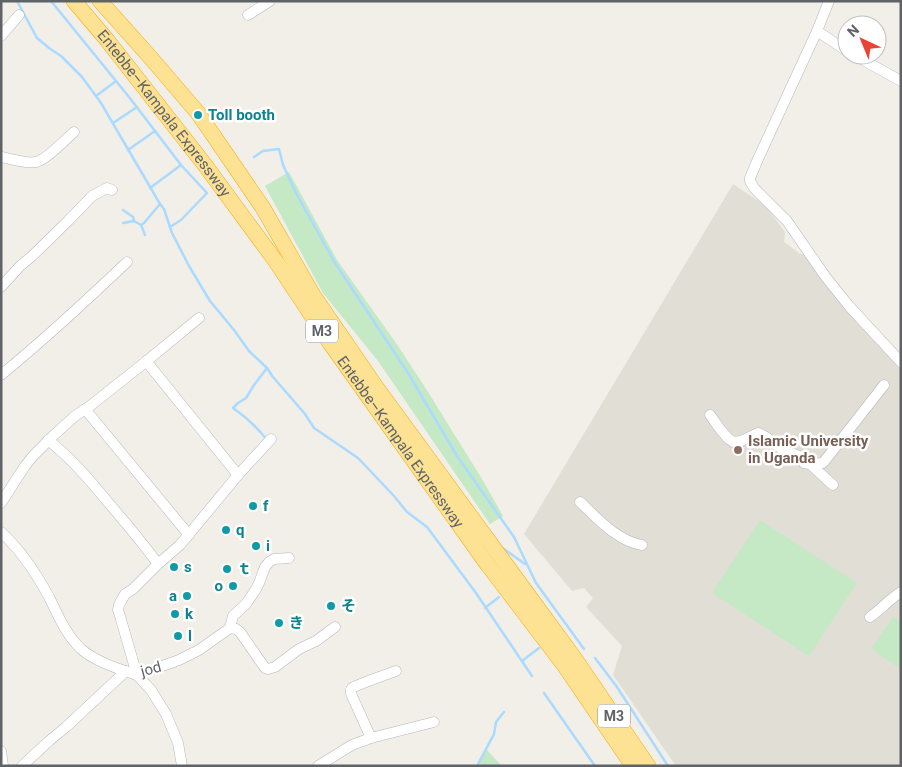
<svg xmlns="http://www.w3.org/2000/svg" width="902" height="767" font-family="Roboto,'Noto Sans SC','Noto Sans JP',sans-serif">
<rect width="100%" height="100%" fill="#f1efe8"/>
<path fill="#e1ded6" d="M733 184 766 206 785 232 784 242 800 254H805L901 365V766H676L613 675 622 646 586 607 593 598 584 588 572 591 524 534Z"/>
<g fill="#c5e8c5">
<path d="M289 172 337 260 396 343 428 392 482 479 503 516 490 524 378 361 323 293 265 186Z"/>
<path d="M760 520 857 583 809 656 712 593Z"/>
<path d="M893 617 901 622V669L871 649Z"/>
<path d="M486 749 502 766H477Z"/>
</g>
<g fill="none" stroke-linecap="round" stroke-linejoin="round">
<g stroke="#aadaff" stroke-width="2.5">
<path d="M17 1 37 38 49 48 61 56 82 77 101 103 160 204 164 209 172 233 189 266 210 301 234 330 249 351 267 368 273 377 305 414 314 428 358 458 394 496 407 512 427 527 476 593 532 676"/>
<path d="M51 1 129 97 181 165 207 193 181 220 170 227"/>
<path d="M96 96 116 81"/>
<path d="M113 123 137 107"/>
<path d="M128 150 155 131"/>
<path d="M254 157 263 151 279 149 283 165 296 193 335 263 408 373 457 456 514 537 536 583 584 649"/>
<path d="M150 188 181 165"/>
<path d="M123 210 133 217 134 221 141 225 144 223 160 204"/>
<path d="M123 223 134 221"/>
<path d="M141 225 145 235"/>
<path d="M267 368 254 385 246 398 238 403 233 408C246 417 257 427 267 440"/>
<path d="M504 549 525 564"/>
<path d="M485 608 499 597"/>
<path d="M595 658 617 687 668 766"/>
<path d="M522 661 539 648"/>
<path d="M544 693 595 766"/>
<path d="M477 766 494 734 496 722 504 712"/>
</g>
<g stroke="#b5b8bc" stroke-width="11">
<g id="minor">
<path d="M829 1 817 31 758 159 750 178V181L754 188 787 221 825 276 849 306 901 362"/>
<path d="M248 15 270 1"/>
<path d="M817 31 847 51"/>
<path d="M1 36 19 15"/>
<path d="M854 55 901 81"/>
<path d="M1 157C12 159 26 164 36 162 46 160 66 139 74 132"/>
<path d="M1 287 20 266 31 257 68 221 92 196 107 188 112 190"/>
<path d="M146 361 238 475"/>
<path d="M1 375C45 339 86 301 127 262"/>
<path d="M85 409 189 535"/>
<path d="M710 415C717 424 723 436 733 442L741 441 758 433C769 437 771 441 779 447 786 453 795 454 803 457L804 463 810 464 833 485"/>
<path d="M48 440C71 458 89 479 107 501 125 522 142 542 158 564"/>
<path d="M810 464 823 463 884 385"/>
<path d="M580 502C597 518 617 541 642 545"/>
<path d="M1 503 25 466 33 456 54 435 75 416 90 406 143 364 199 318"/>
<path d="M1 532C21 550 36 573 49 597 58 615 66 635 81 649 96 662 119 669 137 675L179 660 199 650 230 628 233 616 246 604 256 589 259 583 265 567 269 562 274 559 289 558"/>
<path d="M870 617C881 609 890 599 901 592"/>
<path d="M230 628 236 629 240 632 265 668 268 669 275 667 299 649 316 641 335 627"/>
<path d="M371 738 352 696C351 692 349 692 352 688 354 686 390 673 396 671"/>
<path d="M1 751 3 766"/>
<path d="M22 766 49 741 66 727 126 671"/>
<path d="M182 766 178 743 166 714 151 690 137 675 120 616 118 610 119 605 125 594 133 589 158 564 180 545 238 475 271 439"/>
<path d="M318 766 352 745 371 738 434 722"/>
</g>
</g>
<g stroke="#f9ab00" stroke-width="16">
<g id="highway">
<path id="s1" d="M74 1 107 40 205 165 277 263 330 343 487 564 564 665 633 766"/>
<path d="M100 1 150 57 198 113 263 208 313 295 376 387 575 659 648 766"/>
</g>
</g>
<use href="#minor" stroke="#fff" stroke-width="10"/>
<use href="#highway" stroke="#fde293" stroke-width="15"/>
</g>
<g fill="#0f9aa8" stroke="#fff" stroke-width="2">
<circle cx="198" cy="115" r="5"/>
<circle cx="253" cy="506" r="5"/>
<circle cx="226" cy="530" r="5"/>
<circle cx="256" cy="546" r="5"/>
<circle cx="174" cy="567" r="5"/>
<circle cx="227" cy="569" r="5"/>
<circle cx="233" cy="586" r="5"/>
<circle cx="187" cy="596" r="5"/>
<circle cx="331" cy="606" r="5"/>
<circle cx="175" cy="614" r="5"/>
<circle cx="279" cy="623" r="5"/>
<circle cx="178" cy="636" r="5"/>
</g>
<circle fill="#8d6e63" stroke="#fff" stroke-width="2" cx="738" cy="450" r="5"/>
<g text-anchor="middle" stroke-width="5" stroke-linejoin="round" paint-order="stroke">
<g fill="#fff" stroke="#8f9295" stroke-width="1">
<rect x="306" y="319.5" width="32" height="23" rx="4"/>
<rect x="598" y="704.5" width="32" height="23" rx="4"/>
</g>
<g font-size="14" font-weight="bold" fill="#5f6368">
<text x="322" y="336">M3</text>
<text x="614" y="721">M3</text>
</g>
<g font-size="15" fill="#5f6368" stroke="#fff">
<text dy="5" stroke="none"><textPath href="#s1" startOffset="144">Entebbe–Kampala Expressway</textPath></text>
<text dy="5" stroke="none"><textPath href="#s1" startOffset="549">Entebbe–Kampala Expressway</textPath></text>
<text transform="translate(151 669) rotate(-15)" y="5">jod</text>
</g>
<g font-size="15" font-weight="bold" fill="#0d838f" stroke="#fff" text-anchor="start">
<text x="208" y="120">Toll booth</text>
<text x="263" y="511">f</text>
<text x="236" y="535">q</text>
<text x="266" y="551">i</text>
<text x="184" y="572">s</text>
<text x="237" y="574">ｔ</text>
<text x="223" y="591" text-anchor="end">o</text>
<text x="177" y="601" text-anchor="end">a</text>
<text x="341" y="611">そ</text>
<text x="185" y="619">k</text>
<text x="289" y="628">き</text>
<text x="188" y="641">l</text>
</g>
<g font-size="15" font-weight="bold" fill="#785e54" stroke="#fff" text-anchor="start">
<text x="748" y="446">Islamic University<tspan x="748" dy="17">in Uganda</tspan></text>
</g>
</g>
<rect width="902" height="767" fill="none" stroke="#5f6368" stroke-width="5"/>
<g transform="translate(862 40) rotate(316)"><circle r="24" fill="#ffffff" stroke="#bfc1c3"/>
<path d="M0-4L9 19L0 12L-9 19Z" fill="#ea4335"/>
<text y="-8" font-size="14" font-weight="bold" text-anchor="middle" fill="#5f6368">N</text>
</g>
</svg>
